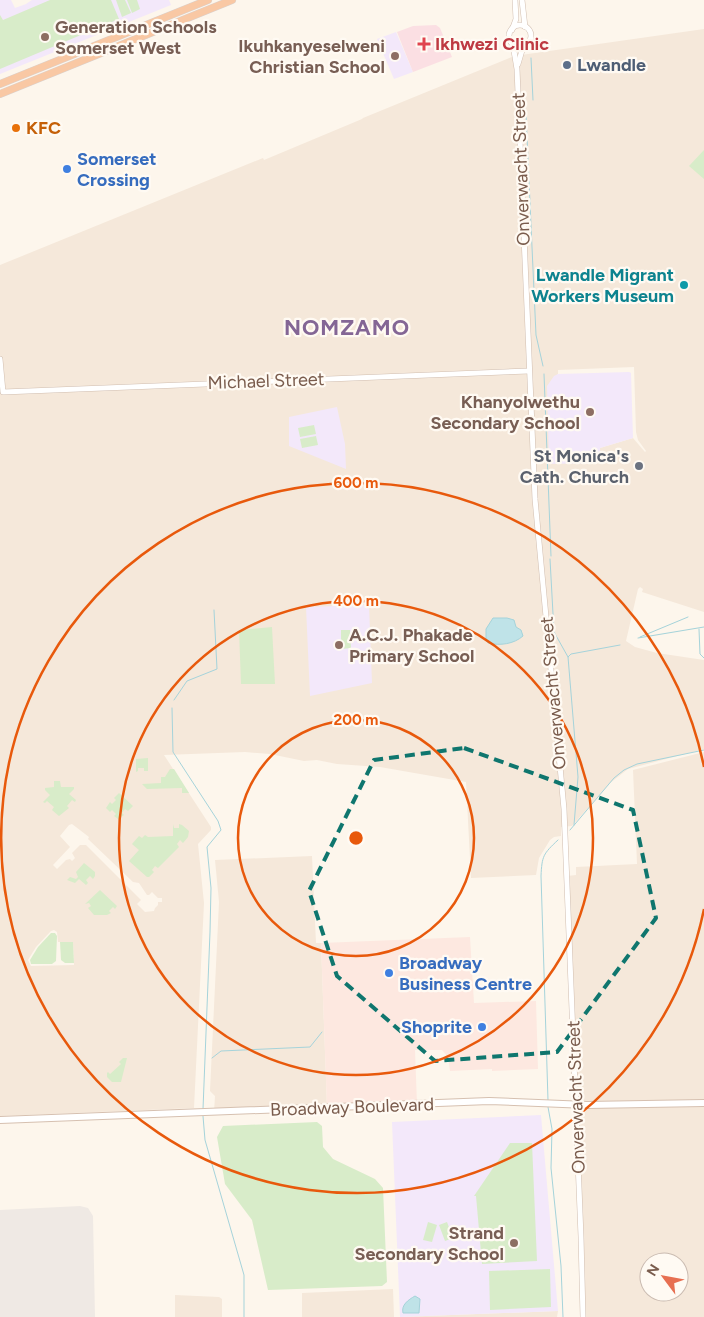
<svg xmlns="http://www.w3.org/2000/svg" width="704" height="1317" font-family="Figtree,sans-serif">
<rect width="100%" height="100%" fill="#fdf6ec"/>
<g fill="#f5e8da" fill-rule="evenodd">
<path d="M704 29V612L642 592 643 589 640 587 638 589 626 641 635 647 657 653 704 660V749L628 769 610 783 572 826 561 827V836L554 837 550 840 539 858 536 875 471 878 466 782 380 767 337 764 317 760 304 761 270 754 245 752 164 755 211 827V830L198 844 204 903 194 1108 0 1116V265L263 158 264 160 362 119 363 118 514 56ZM634 367 636 432 638 440 646 451 645 452 633 438 600 448V454L554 377 558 374V370ZM72 824 89 837 88 839 133 882 139 883 147 895H149L152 892 158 898H162V902H158V905L155 908 154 911 145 912 137 904 141 900 86 845H80L72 853 75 858 72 861 70 859 66 860 57 869 53 865 70 847 60 836 69 825ZM54 930 57 932 58 942H73L74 965 31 966 28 960 36 947 51 931Z"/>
<path d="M704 752V1317H583L567 876 576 875V867L637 864 633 770ZM649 1262H679V1292H649Z"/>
<path d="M312 856 316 943H321L327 1107 214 1112 215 1096 210 1091 219 902 215 860Z"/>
<path d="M393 1289 394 1317H302V1293Z"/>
<path d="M175 1295 219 1297 222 1299V1317H175Z"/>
<path d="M558 1311 557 1317H396H400Z"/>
</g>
<path fill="#fde8e0" d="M470 937 474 1003 536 1001 538 1069 492 1071V1069L450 1071 448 1057 442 1050H415L417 1104 327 1107 321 943Z"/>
<path fill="#efe9e4" d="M80 1206 88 1208 93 1216 95 1317H0V1210Z"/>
<g fill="#f3e8fa">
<path d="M0 0H11L15 8 26 4 32 0H169L171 5 0 74Z"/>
<path d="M396 32 413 72 394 79 377 39Z"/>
<path d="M629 372 631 373 633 438 600 448 601 463 549 464 547 386 554 376 558 374Z"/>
<path d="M337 407 345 444 346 469 289 446V417Z"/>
<path d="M369 605 372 683 310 696 306 607Z"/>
<path d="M541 1115 558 1311 400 1317 392 1122Z"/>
</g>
<path fill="#fbdfe3" d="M436 25 440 28 452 57 413 72 397 32 413 26Z"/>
<g fill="#d8ecc9">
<path d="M50 0H111L119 19 0 69V15L3 20Z"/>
<path d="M116 0H125L131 13 122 17Z"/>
<path d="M127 0H137L140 9 132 13Z"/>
<path d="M704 150V179L689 166Z"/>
<path d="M314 425 316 434 300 437 298 428Z"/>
<path d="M316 436 318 445 302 448 300 439Z"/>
<path d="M272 627 275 684H241L239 630Z"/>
<path d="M341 630H350L351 648 341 649Z"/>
<path d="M148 758V771H144V768H138V771L136 772V759Z"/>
<path d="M170 769H174L189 793H182V788L147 789 142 784 161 783V777H165Z"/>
<path d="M54 781H60L61 787H74V789L69 794 76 800 75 802 72 800 67 806 69 808 59 816 52 810 54 807 47 801 45 803 43 802 50 795 45 790V788L54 787Z"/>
<path d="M119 793 133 806 128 811 125 809 122 813 124 815 118 819 114 816 116 814 112 810 110 812 106 808 110 802 112 804 116 800 114 798Z"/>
<path d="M173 824 174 828H179V824L182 825 189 831 188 837 183 843 180 840 177 844 179 847 158 868 155 866 152 870 154 872 149 877H147L129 861 139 850 132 844 139 836 142 838 145 835 148 837 173 836Z"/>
<path d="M84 863 95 872V876L93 879 90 876 86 880 88 883 86 885 79 879 75 883 67 880 70 877 76 879 78 877 76 872Z"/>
<path d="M100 890 117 906 115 909 113 907 109 911 111 913 107 915H94L88 908 91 906 89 903 85 904Z"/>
<path d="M51 933H55L57 936 56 961 52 964H31L30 960 38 947Z"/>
<path d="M60 942H73L74 963H65L61 960Z"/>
<path d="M123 1058H127L121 1082H112L107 1077V1073L108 1072 110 1074 121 1064 119 1062Z"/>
<path d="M317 1122 322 1126 323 1147 333 1159 375 1179 383 1188 387 1282 382 1286 268 1290 252 1220 225 1184 217 1137 223 1126Z"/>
<path d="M510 1143H532L537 1261 482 1264 476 1196H474Z"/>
<path d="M428 1222 437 1225 432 1242 423 1240Z"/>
<path d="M447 1222 453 1238 445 1241 439 1225Z"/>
<path d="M550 1269 551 1307 490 1310 489 1271Z"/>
</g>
<g fill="#bfe3e8" stroke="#a5d3da">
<path d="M493 618H507L514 620 516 627 521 630 523 636C514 644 500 646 488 643L486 640V629Z"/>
<path d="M415 1296 420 1299 419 1313H403C401 1305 408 1300 415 1296Z"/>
</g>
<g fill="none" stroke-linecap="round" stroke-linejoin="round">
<g stroke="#a5d3da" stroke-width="1">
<path d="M531 58 533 100"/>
<path d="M526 115 536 335 543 366"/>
<path d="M544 374 551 556"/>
<path d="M550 559 554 632 568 657"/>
<path d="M699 629 700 654 704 658"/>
<path d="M640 637 688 617"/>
<path d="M638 638 704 627"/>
<path d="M174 700 187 681 217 669 214 610"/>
<path d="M172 708 173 752 218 821 221 830 207 847 211 888 210 932 203 1109"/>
<path d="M574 825 578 777 568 657 571 654 620 645"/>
<path d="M570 830 614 778 624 770 637 764 704 750"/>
<path d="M212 1058 221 1051 310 1047 322 1032"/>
<path d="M548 1100 541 876C542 856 543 854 558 840"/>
<path d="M548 1107 552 1129 551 1168 561 1266 563 1317"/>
<path d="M203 1116 205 1140 244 1275V1317"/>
</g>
<g stroke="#d1beb0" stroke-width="6">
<g id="tertiary">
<path d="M522 0 525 27"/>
<circle cx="520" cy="36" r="11"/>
<path d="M512 30 516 19 515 0"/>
<path d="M513 45 517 69 535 499 564 809 581 1237 583 1317"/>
<path d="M518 64 523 47"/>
<path d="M0 359 3 392 529 371"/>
</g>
</g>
<g stroke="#d6c0b0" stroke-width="8">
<path id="secondary" d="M0 1120 489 1101 587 1105 704 1103"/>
</g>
<g stroke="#dad1cd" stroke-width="8">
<g id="trunk">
<path d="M0 84 208 0"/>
<path d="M0 94 232 0"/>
</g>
</g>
<use href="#tertiary" stroke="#fff" stroke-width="5"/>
<use href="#secondary" stroke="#fff" stroke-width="6"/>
<use href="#trunk" stroke="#f9c8a4" stroke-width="7"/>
</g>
<path fill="none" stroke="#0f766e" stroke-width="4" stroke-dasharray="10 6" stroke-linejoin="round" d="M464 748 633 810 656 918 557 1052 435 1061 337 976 309 891 374 760Z"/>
<g fill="none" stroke="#e8590c" stroke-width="2.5">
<circle cx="356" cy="838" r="118"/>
<circle cx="356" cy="838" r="237"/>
<path d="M704 909A355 355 0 1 1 704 767"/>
</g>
<g fill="#8d6e63" stroke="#fffaf3" stroke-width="2">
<circle cx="45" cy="37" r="5"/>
<circle cx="395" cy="56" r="5"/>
<circle cx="590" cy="412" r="5"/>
<circle cx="339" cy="645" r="5"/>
<circle cx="514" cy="1243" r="5"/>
</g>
<path fill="#e0444e" stroke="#fffaf3" stroke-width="2" d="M421.5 36.5h5v5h5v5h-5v5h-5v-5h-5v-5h5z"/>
<circle fill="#5c6f8a" stroke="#fffaf3" stroke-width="2" cx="567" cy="65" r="5"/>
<circle fill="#e8710a" stroke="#fffaf3" stroke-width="2" cx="16" cy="128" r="5"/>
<g fill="#3f7fe0" stroke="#fffaf3" stroke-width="2">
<circle cx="67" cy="169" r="5"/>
<circle cx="389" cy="973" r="5"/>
<circle cx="482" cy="1027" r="5"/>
</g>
<circle fill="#0f9aa8" stroke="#fffaf3" stroke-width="2" cx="684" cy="285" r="5"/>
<circle fill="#6b7280" stroke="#fffaf3" stroke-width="2" cx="639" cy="466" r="5"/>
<g text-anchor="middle" stroke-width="4.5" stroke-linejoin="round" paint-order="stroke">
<g font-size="18" font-weight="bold" fill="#785e54" stroke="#fffaf3" text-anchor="end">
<text x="55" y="33" text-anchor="start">Generation Schools<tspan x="55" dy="21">Somerset West</tspan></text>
<text x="385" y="52">Ikuhkanyeselweni<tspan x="385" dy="21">Christian School</tspan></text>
<text x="580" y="408">Khanyolwethu<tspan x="580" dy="21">Secondary School</tspan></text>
<text x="349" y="641" text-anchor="start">A.C.J. Phakade<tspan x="349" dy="21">Primary School</tspan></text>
<text x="504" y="1239">Strand<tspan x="504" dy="21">Secondary School</tspan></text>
</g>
<g font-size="18" font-weight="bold" fill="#be3a42" stroke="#fffaf3" text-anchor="start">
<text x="435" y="50">Ikhwezi Clinic</text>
</g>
<g font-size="18" font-weight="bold" fill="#4e5e75" stroke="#fffaf3" text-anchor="start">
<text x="577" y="71">Lwandle</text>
</g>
<g font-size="18" font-weight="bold" fill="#c56008" stroke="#fffaf3" text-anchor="start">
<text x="26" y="134">KFC</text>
</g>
<g font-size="18" font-weight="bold" fill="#366cbe" stroke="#fffaf3" text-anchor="start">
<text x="77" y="165">Somerset<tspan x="77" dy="21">Crossing</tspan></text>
<text x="399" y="969">Broadway<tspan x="399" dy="21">Business Centre</tspan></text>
<text x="472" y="1033" text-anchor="end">Shoprite</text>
</g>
<g font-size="18" fill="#7a5c4d" stroke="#fffaf3">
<text transform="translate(521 169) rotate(-92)" y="6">Onverwacht Street</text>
<text transform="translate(266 381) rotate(-2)" y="6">Michael Street</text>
<text transform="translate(553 693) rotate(-95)" y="6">Onverwacht Street</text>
<text transform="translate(576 1097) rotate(-92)" y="6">Onverwacht Street</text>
<text transform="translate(352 1107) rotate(-2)" y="6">Broadway Boulevard</text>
</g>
<g font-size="18" font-weight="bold" fill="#0d838f" stroke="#fffaf3" text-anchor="end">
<text x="674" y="281">Lwandle Migrant<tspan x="674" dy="21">Workers Museum</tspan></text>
</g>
<g font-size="18" font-weight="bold" fill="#5b616d" stroke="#fffaf3" text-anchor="end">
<text x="629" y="462">St Monica's<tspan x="629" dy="21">Cath. Church</tspan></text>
</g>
<g font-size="22" font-weight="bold" letter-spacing="1" fill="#846695" stroke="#fffaf3">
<text x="347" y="335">NOMZAMO</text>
</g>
</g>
<circle cx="356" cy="838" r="8" fill="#e8590c" stroke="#fffaf3" stroke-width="2.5"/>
<g font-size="15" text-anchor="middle" font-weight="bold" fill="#e8590c" stroke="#fffaf3" stroke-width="4.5" stroke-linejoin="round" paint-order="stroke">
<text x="356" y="488">600 m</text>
<text x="356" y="606">400 m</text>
<text x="356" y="725">200 m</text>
</g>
<g transform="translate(664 1277) rotate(302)"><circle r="24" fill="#fffaf3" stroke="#cabbb1"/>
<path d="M0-4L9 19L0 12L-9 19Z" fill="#e76f51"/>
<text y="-8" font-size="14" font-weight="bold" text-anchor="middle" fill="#7a5c4d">N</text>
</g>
</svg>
